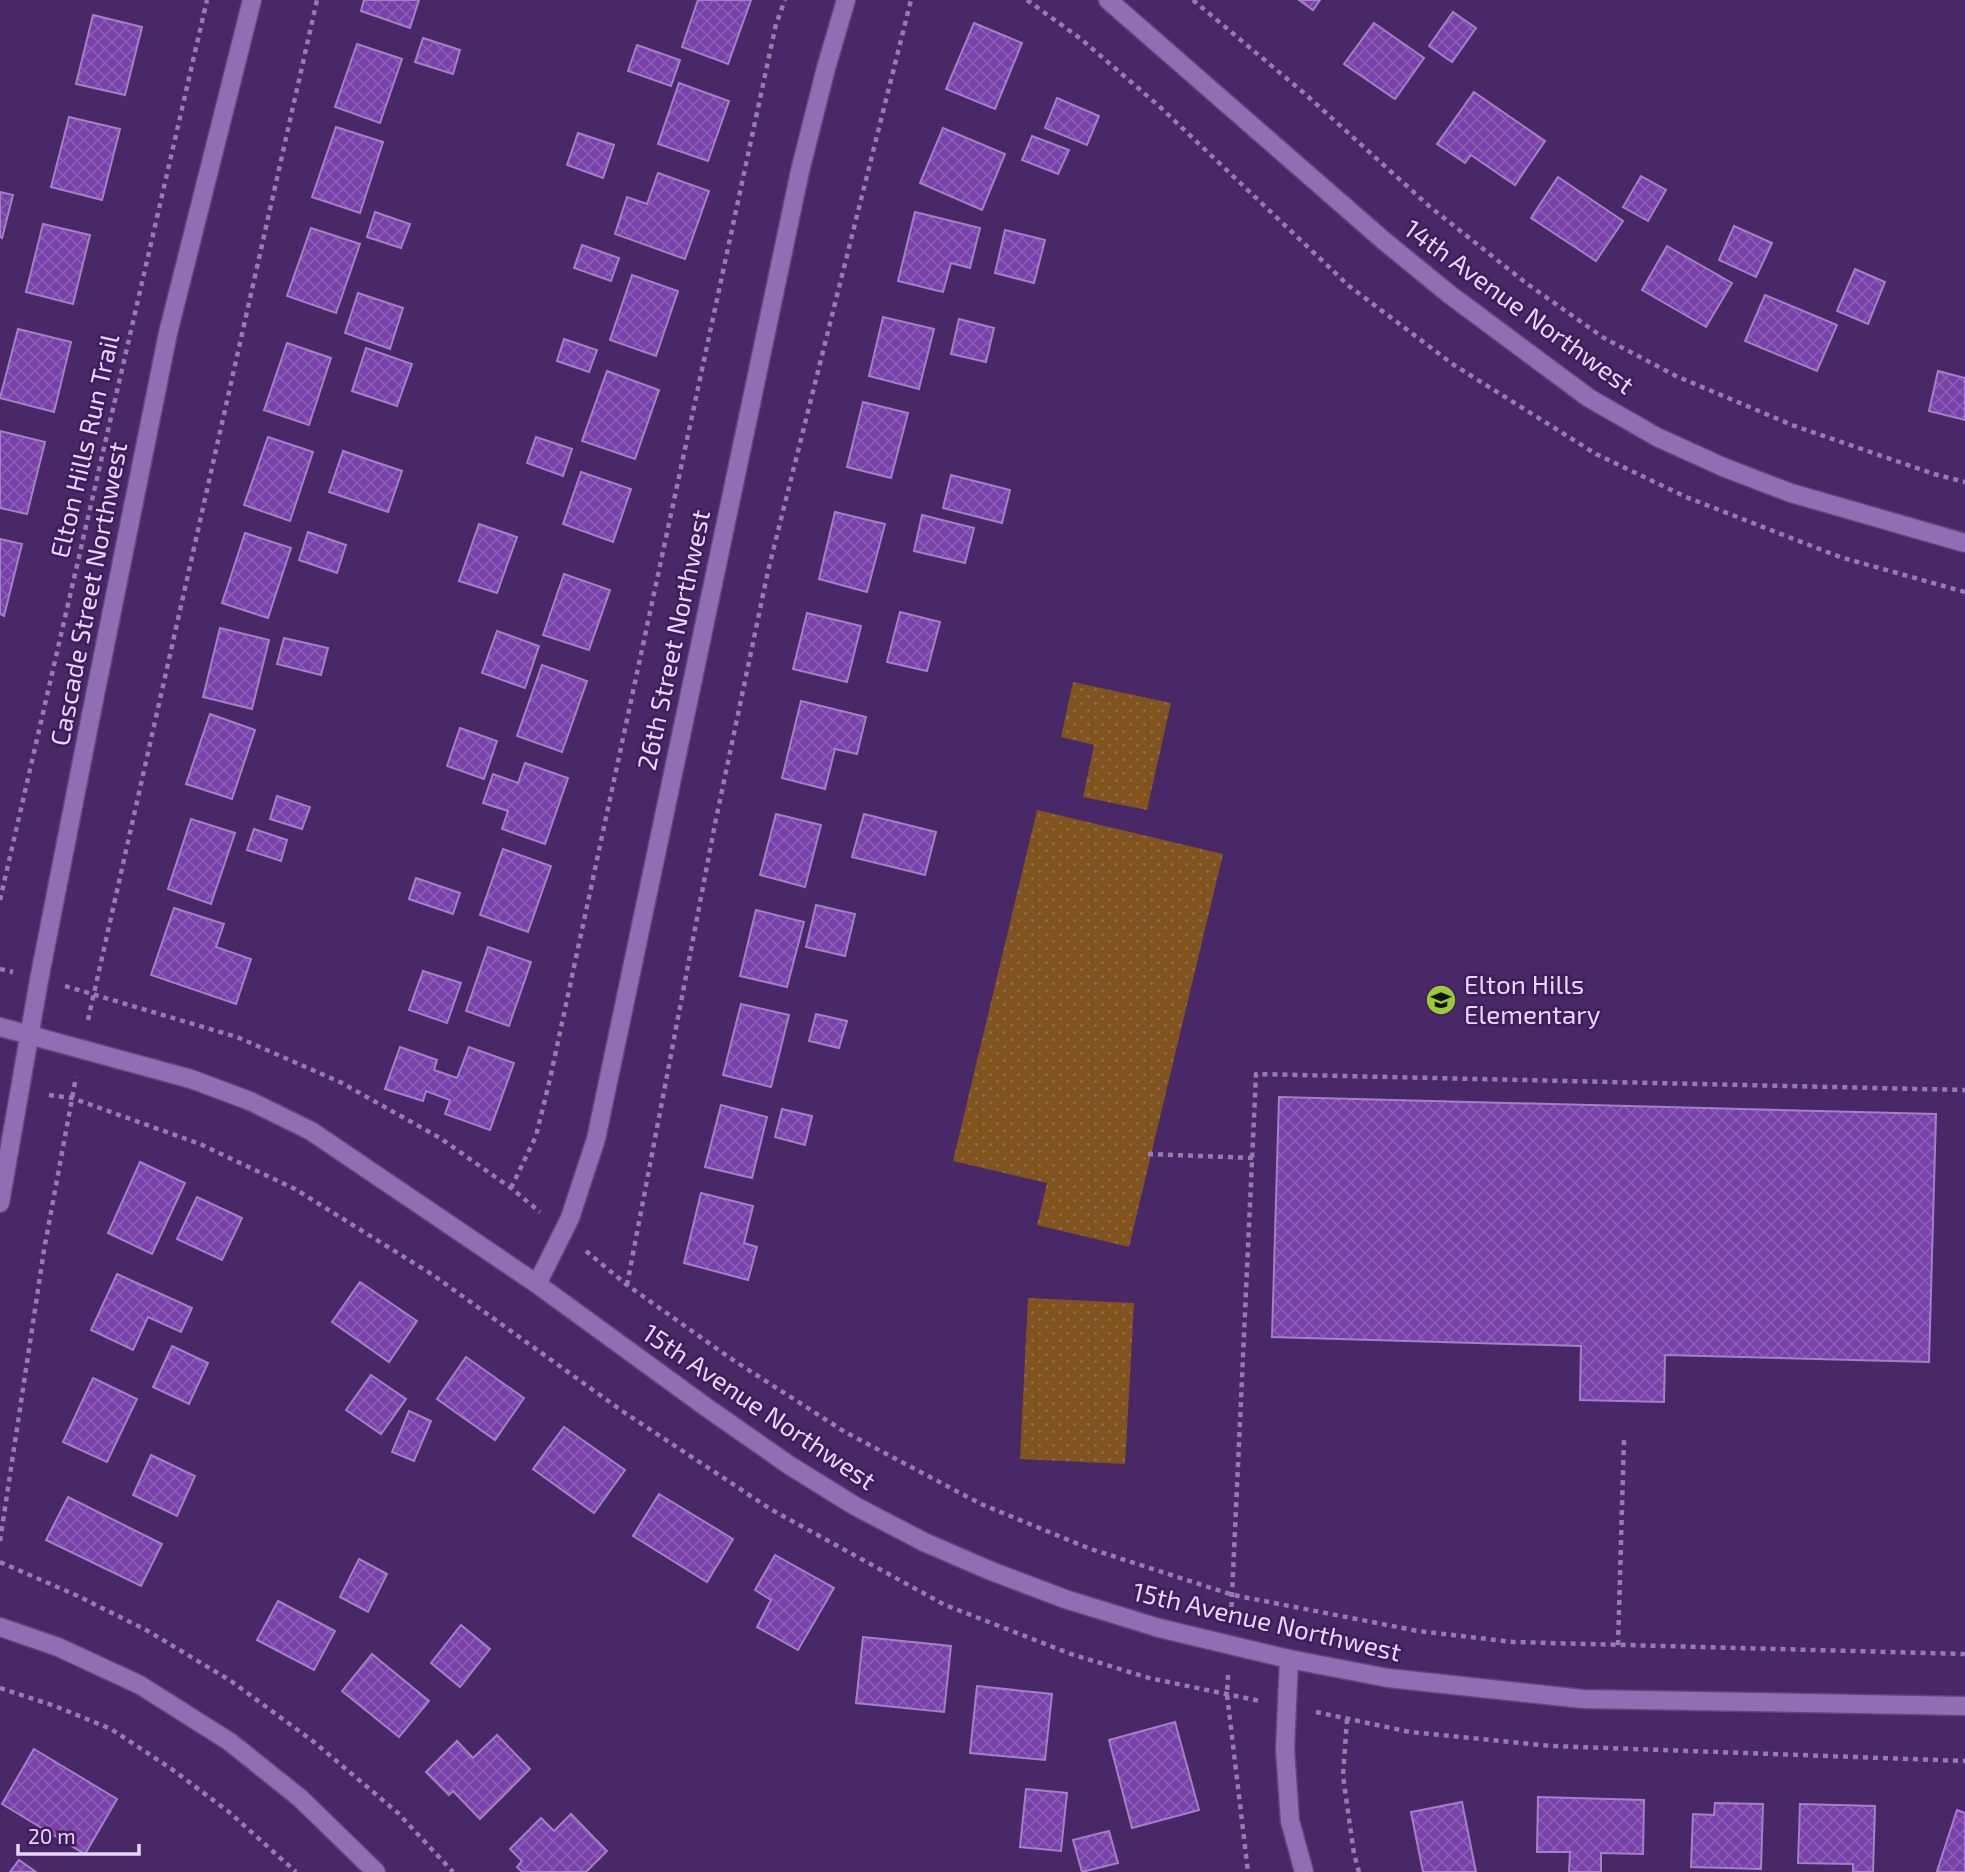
<svg xmlns="http://www.w3.org/2000/svg" width="1965" height="1872" font-family="'Exo 2',sans-serif">
<defs>
<pattern id="park-dots" width="8" height="8" patternUnits="userSpaceOnUse" patternTransform="scale(1.75)"><rect width="8" height="8" fill="#80531f"/><path d="M2 2h.1M6 6h.1" fill="none" stroke="#926b40" stroke-width="1.8" stroke-linecap="round"/></pattern>
<pattern id="building-cross-hatch" width="8" height="8" patternUnits="userSpaceOnUse" patternTransform="scale(1.75)"><rect width="8" height="8" fill="#7840a8"/><path d="M0 0l8 8M0 8l8-8" fill="none" stroke="#8b5bb5"/></pattern>
</defs>
<rect width="100%" height="100%" fill="#492867"/>
<g fill="url(#park-dots)">
<path d="M1073 682 1171 703 1147 810 1083 797 1094 745 1061 737Z"/>
<path d="M1037 810 1223 854 1129 1247 1037 1225 1047 1183 953 1161Z"/>
<path d="M1028 1298 1134 1303 1125 1464 1020 1459Z"/>
</g>
<g fill="url(#building-cross-hatch)" stroke="#a380c7" stroke-width="2">
<path d="M364 0H419L410 28 361 11Z"/>
<path d="M698 0H751L728 64 682 47Z"/>
<path d="M1299 0H1320L1313 10Z"/>
<path d="M1453 12 1476 28 1452 62 1429 46Z"/>
<path d="M93 15 142 27 125 95 76 84Z"/>
<path d="M974 23 1022 43 995 109 946 89Z"/>
<path d="M1374 23 1424 58 1395 99 1344 64Z"/>
<path d="M423 38 460 50 453 74 415 62Z"/>
<path d="M357 44 402 59 380 123 335 107Z"/>
<path d="M637 45 680 60 671 86 628 71Z"/>
<path d="M679 83 729 101 708 161 658 144Z"/>
<path d="M1474 92 1545 141 1515 185 1471 155 1465 163 1437 144Z"/>
<path d="M1057 98 1099 116 1087 145 1045 128Z"/>
<path d="M69 117 120 129 102 200 51 187Z"/>
<path d="M336 127 383 142 360 213 312 197Z"/>
<path d="M943 128 1005 154 982 210 920 183Z"/>
<path d="M578 133 614 145 603 178 567 165Z"/>
<path d="M1032 136 1069 150 1058 174 1022 160Z"/>
<path d="M658 173 709 191 685 259 615 234 627 197 647 204Z"/>
<path d="M1641 176 1666 190 1648 221 1623 207Z"/>
<path d="M1558 177 1623 221 1596 261 1531 218Z"/>
<path d="M0 192 13 195 2 238 0 237Z"/>
<path d="M375 212 410 224 401 248 367 237Z"/>
<path d="M915 212 980 228 970 268 951 263 943 292 898 281Z"/>
<path d="M43 224 90 235 73 304 26 292Z"/>
<path d="M1734 226 1772 243 1756 277 1719 260Z"/>
<path d="M311 228 360 244 336 313 287 296Z"/>
<path d="M1005 230 1045 240 1034 283 995 273Z"/>
<path d="M582 245 619 258 611 281 574 268Z"/>
<path d="M1667 246 1732 283 1706 327 1642 290Z"/>
<path d="M1855 269 1885 282 1868 324 1837 311Z"/>
<path d="M632 275 678 291 656 356 610 340Z"/>
<path d="M358 293 403 308 390 349 345 333Z"/>
<path d="M1765 295 1837 325 1817 371 1745 341Z"/>
<path d="M883 317 934 329 919 389 869 376Z"/>
<path d="M959 319 994 328 986 362 951 354Z"/>
<path d="M18 329 71 342 54 412 0 398Z"/>
<path d="M564 339 597 350 589 372 557 361Z"/>
<path d="M287 343 331 358 309 425 264 410Z"/>
<path d="M366 348 412 364 397 406 352 391Z"/>
<path d="M607 371 659 390 635 459 582 441Z"/>
<path d="M1938 371 1965 378V420L1929 411Z"/>
<path d="M863 402 908 413 891 478 847 467Z"/>
<path d="M0 431 45 442 27 514 0 508Z"/>
<path d="M268 437 313 452 290 521 244 505Z"/>
<path d="M536 437 572 449 563 476 527 463Z"/>
<path d="M343 451 402 471 388 512 329 492Z"/>
<path d="M581 472 631 489 613 542 563 524Z"/>
<path d="M951 475 1010 490 1002 523 943 508Z"/>
<path d="M835 512 885 524 867 592 819 579Z"/>
<path d="M922 515 974 528 965 563 914 551Z"/>
<path d="M479 524 517 537 497 593 459 581Z"/>
<path d="M308 532 346 545 337 573 299 560Z"/>
<path d="M245 533 291 548 268 618 222 603Z"/>
<path d="M0 539 22 544 4 616 0 614Z"/>
<path d="M564 574 610 590 589 650 543 635Z"/>
<path d="M900 612 940 622 927 671 887 662Z"/>
<path d="M807 613 861 626 847 682 793 669Z"/>
<path d="M220 628 269 640 252 709 203 697Z"/>
<path d="M497 631 539 646 525 688 482 673Z"/>
<path d="M284 638 328 648 321 675 277 664Z"/>
<path d="M542 665 587 681 562 752 517 736Z"/>
<path d="M801 701 866 717 857 754 835 749 825 789 782 778Z"/>
<path d="M210 714 255 730 232 799 186 784Z"/>
<path d="M460 728 497 741 484 779 447 766Z"/>
<path d="M525 763 568 778 545 844 502 829 508 811 483 803 493 774 518 783Z"/>
<path d="M277 796 310 807 302 829 270 819Z"/>
<path d="M776 814 821 825 805 887 760 875Z"/>
<path d="M864 814 936 832 925 875 852 857Z"/>
<path d="M191 819 235 833 211 904 168 889Z"/>
<path d="M254 829 287 840 281 861 247 850Z"/>
<path d="M503 849 551 866 528 932 480 915Z"/>
<path d="M416 878 460 893 453 914 409 899Z"/>
<path d="M816 905 855 914 845 956 806 947Z"/>
<path d="M174 908 224 924 216 947 251 959 236 1004 151 975Z"/>
<path d="M756 910 804 922 787 987 740 976Z"/>
<path d="M488 947 531 962 509 1026 466 1011Z"/>
<path d="M423 971 461 983 447 1023 409 1010Z"/>
<path d="M741 1004 789 1015 771 1087 723 1075Z"/>
<path d="M816 1014 847 1021 839 1048 809 1041Z"/>
<path d="M400 1047 437 1060 434 1070 457 1078 469 1047 514 1063 490 1130 445 1114 450 1100 426 1091 423 1101 385 1089Z"/>
<path d="M1279 1097 1936 1114 1929 1362 1665 1355 1664 1402 1580 1400 1581 1346 1272 1337Z"/>
<path d="M721 1105 767 1117 752 1178 705 1167Z"/>
<path d="M782 1109 812 1116 805 1145 775 1137Z"/>
<path d="M140 1162 185 1183 152 1254 108 1233Z"/>
<path d="M701 1193 753 1206 744 1243 757 1247 748 1280 684 1263Z"/>
<path d="M197 1197 242 1218 222 1260 177 1239Z"/>
<path d="M117 1274 192 1308 181 1332 148 1317 133 1350 91 1330Z"/>
<path d="M360 1282 417 1321 389 1362 332 1322Z"/>
<path d="M172 1346 208 1363 189 1404 153 1387Z"/>
<path d="M466 1357 524 1398 495 1440 437 1399Z"/>
<path d="M371 1375 406 1399 381 1434 346 1410Z"/>
<path d="M93 1378 137 1399 107 1462 63 1442Z"/>
<path d="M409 1411 431 1421 414 1461 392 1452Z"/>
<path d="M564 1427 625 1470 594 1513 533 1469Z"/>
<path d="M151 1455 195 1476 177 1516 133 1495Z"/>
<path d="M659 1494 733 1539 707 1582 633 1536Z"/>
<path d="M68 1497 162 1544 141 1586 46 1540Z"/>
<path d="M775 1555 834 1588 798 1650 757 1627 771 1600 755 1590Z"/>
<path d="M359 1559 387 1574 368 1612 340 1597Z"/>
<path d="M278 1601 335 1631 314 1670 257 1640Z"/>
<path d="M461 1625 490 1649 460 1687 431 1663Z"/>
<path d="M863 1637 951 1646 944 1712 856 1703Z"/>
<path d="M372 1654 429 1701 399 1737 342 1691Z"/>
<path d="M977 1686 1052 1694 1045 1760 970 1753Z"/>
<path d="M1175 1722 1199 1810 1132 1828 1109 1740Z"/>
<path d="M497 1735 530 1769 480 1819 453 1791 449 1795 426 1772 457 1741 473 1758Z"/>
<path d="M34 1749 117 1799 85 1854 2 1804Z"/>
<path d="M1026 1789 1067 1793 1061 1851 1020 1847Z"/>
<path d="M1538 1797 1644 1800 1643 1854 1601 1853V1872H1569L1570 1852H1537Z"/>
<path d="M1462 1802 1476 1872H1423L1411 1812Z"/>
<path d="M1715 1803 1763 1804 1761 1869 1691 1867 1693 1814 1714 1815Z"/>
<path d="M1800 1804 1875 1806 1873 1872H1853V1864L1798 1863Z"/>
<path d="M1957 1810 1965 1813V1872H1940L1937 1871Z"/>
<path d="M571 1814 607 1851 586 1872H522L517 1867 522 1861 510 1849 541 1818 554 1831Z"/>
<path d="M1109 1831 1118 1863 1082 1872 1073 1840Z"/>
<path d="M19 1860 36 1872H10Z"/>
</g>
<g fill="none" stroke-linecap="round" stroke-linejoin="round">
<g stroke="#63447c" stroke-width="21">
<g id="minor">
<path d="M1108 0 1383 240 1449 294 1589 398 1657 437 1723 467 1791 493 1965 543"/>
<path d="M0 1027 191 1079 250 1101 311 1131 537 1284 706 1407 789 1465 855 1506 924 1542 991 1571 1065 1599 1159 1628 1289 1659 1388 1678 1583 1699 1965 1706"/>
<path d="M0 1203 39 980 92 710 168 333 252 0"/>
<path d="M537 1284 570 1218 596 1139 800 171 826 68 846 0"/>
<path d="M0 1627 58 1647 140 1685 230 1742 300 1798 376 1872"/>
<path d="M1289 1659 1285 1749 1290 1821 1304 1872"/>
</g>
</g>
<g stroke="#967caf" stroke-width="4.5" stroke-dasharray="5 5" stroke-linecap="butt">
<path d="M1027 0 1081 39 1159 106 1349 286 1454 365 1596 454 1686 497 1840 557 1965 592"/>
<path d="M1193 0 1304 93 1429 206 1526 283 1604 338 1676 376 1792 425 1934 474 1965 482"/>
<path d="M0 900 207 0"/>
<path d="M0 969 13 972"/>
<path d="M65 986 237 1037 340 1082 440 1138 511 1188 540 1212"/>
<path d="M88 1020 317 0"/>
<path d="M49 1095 72 1098 200 1144 295 1189 433 1275 625 1413 772 1510 945 1605 1071 1654 1149 1678 1260 1701"/>
<path d="M1148 1154 1253 1158"/>
<path d="M511 1188 536 1136 550 1079 776 24 785 0"/>
<path d="M586 1251 627 1285 730 1358 845 1432 981 1504 1088 1548 1233 1595 1418 1631 1513 1642 1965 1654"/>
<path d="M627 1285 715 824 768 571 911 0"/>
<path d="M0 1541 44 1250 76 1077"/>
<path d="M0 1562 78 1596 148 1631 231 1681 314 1742 398 1813 453 1872"/>
<path d="M1231 1617 1256 1074 1965 1090"/>
<path d="M1618 1645 1624 1440"/>
<path d="M1228 1675 1227 1694 1248 1872"/>
<path d="M0 1688 55 1706 111 1729 173 1770 229 1812 296 1872"/>
<path d="M1316 1712 1410 1732 1552 1746 1965 1761"/>
<path d="M1347 1719 1343 1776 1354 1854 1359 1872"/>
</g>
<use href="#minor" stroke="#906eb3" stroke-width="18"/>
</g>
<defs>
<g id="school-disc" transform="scale(1.575)"><circle r="9.5" fill="#9acb34" stroke="#3f1d5b"/><path d="M0-5L7-2L0 1L-7-2ZM-4 1L0 2.5L4 1V4Q0 6-4 4Z" fill="#111"/></g>
</defs>
<g fill-rule="evenodd">
<use href="#school-disc" x="1441" y="1000"/>
</g>
<g text-anchor="middle" stroke-width="5" stroke-linejoin="round" paint-order="stroke">
<g font-size="26" fill="#e8d6fc" stroke="#3f1d5b">
<text transform="translate(1519 307) rotate(36)" y="9">14th Avenue Northwest</text>
<text transform="translate(85 446) rotate(-77)" y="9">Elton Hills Run Trail</text>
<text transform="translate(89 594) rotate(-79)" y="9">Cascade Street Northwest</text>
<text transform="translate(674 640) rotate(-78)" y="9">26th Street Northwest</text>
<text transform="translate(759 1407) rotate(34)" y="9">15th Avenue Northwest</text>
<text transform="translate(1267 1622) rotate(13)" y="9">15th Avenue Northwest</text>
</g>
<g font-size="26" fill="#e8d6fc" stroke="#3f1d5b" text-anchor="start">
<text x="1464" y="994">Elton Hills<tspan x="1464" dy="30">Elementary</tspan></text>
</g>
</g>
<path d="M18 1844v10h121v-10" fill="none" stroke="#e8d6fc" stroke-width="3.5"/>
<text x="28" y="1844" font-size="21" fill="#e8d6fc" stroke="#3f1d5b" stroke-width="5" paint-order="stroke">20 m</text>
</svg>
